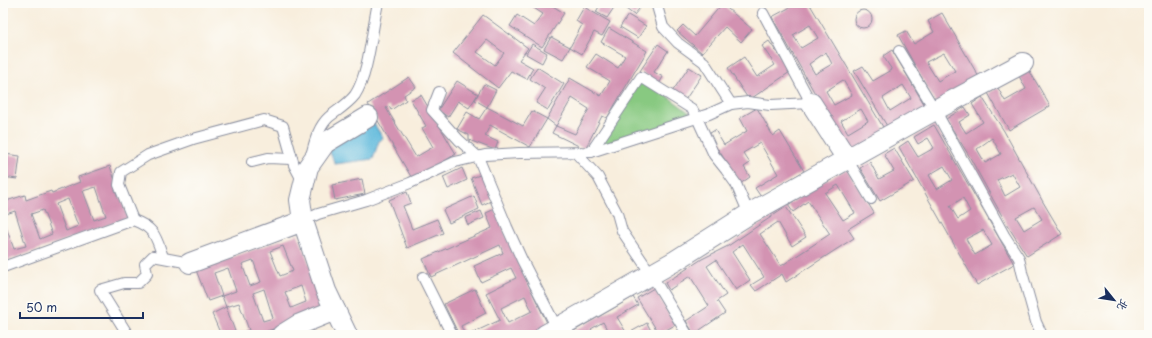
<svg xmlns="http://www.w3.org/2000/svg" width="1152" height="338" font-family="'Playpen Sans','LXGW WenKai TC',sans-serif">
<rect width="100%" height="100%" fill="#fdfcf7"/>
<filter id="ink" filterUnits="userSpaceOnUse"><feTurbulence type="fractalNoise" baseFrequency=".025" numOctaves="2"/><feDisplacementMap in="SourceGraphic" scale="8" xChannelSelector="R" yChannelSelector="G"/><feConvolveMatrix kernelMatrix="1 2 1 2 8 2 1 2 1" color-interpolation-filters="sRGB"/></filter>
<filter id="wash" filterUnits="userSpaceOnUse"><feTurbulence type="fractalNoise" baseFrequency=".012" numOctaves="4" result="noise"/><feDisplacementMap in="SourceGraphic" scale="16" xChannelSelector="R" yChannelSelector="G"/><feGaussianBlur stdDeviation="0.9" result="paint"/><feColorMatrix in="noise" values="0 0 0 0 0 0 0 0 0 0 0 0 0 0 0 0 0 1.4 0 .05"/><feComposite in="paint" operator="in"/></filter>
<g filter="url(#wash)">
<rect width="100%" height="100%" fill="#f8eedd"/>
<path fill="#88c981" stroke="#527c70" d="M641 77 697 118 591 152Z"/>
<path fill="#5eb9dc" stroke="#3c749d" d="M373 122 383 138 379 141 373 159 335 164 328 148Z"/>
<g id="blocks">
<g fill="#d393b2" fill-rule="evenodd">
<path d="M526 3H548L564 13 542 47 510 26 517 15 534 26 543 14Z"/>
<path d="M601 3H617L607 18 596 12Z"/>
<path d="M624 3H644L634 15 622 6Z"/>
<path d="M755 3H764L757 7Z"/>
<path d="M798 3H809L886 132 849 154 772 17ZM810 25 818 38 801 48 793 35ZM826 52 832 64 815 74 809 64ZM843 80 852 95 834 105 826 91ZM861 109 868 121 848 133 841 121Z"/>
<path d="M722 4 752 29 741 42 725 27 702 53 677 31 683 25 695 36Z"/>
<path d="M584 7 610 22 602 36 594 32 582 54 570 47 582 25 576 21Z"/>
<circle cx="863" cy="19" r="9"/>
<path d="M942 13 980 79 937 105 898 35 906 31 914 44 934 32 928 21ZM944 53 955 71 938 81 926 62Z"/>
<path d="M483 15 528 48 519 60 533 68 527 79 511 71 498 88 453 53ZM487 40 504 53 495 65 477 52Z"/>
<path d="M628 15 646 26 638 38 620 27Z"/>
<path d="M609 28 647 51 607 118 602 116 585 149 552 133 556 126 547 119 530 147 490 125 485 136 498 142 495 150 469 140V135L457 129 467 112 479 119 487 107 523 126 532 111 547 119 570 78 601 96 610 81 587 67 596 54 618 68 625 56 601 42ZM572 98 589 109 575 134 556 126Z"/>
<path d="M551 37 570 47 563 59 544 49Z"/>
<path d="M769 41 790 72 749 100 728 68 744 57 757 77 775 65 762 46Z"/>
<path d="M532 44 547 53 542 63 526 54Z"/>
<path d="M658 44 668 51 654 72 663 77 659 84 640 71Z"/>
<path d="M892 50 927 109 890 131 854 71 863 66 873 81 892 70 883 56ZM903 85 911 98 890 111 883 98Z"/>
<path d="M537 67 564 84 548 110 536 103 545 89 530 79Z"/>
<path d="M689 67 702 75 685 100 672 92Z"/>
<path d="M1029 70 1050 106 1009 130 988 93 998 88 1005 101 1026 89 1019 76Z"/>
<path d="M409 77 416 87 404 95 406 100 391 110 389 106 386 108 416 157 433 147 422 128 426 126 411 100 421 95 456 154 413 180 368 104Z"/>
<path d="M457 81 478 94 484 84 496 90 487 107 475 100 478 94 469 108 458 101 448 117 438 110Z"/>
<path d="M982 97 1004 131 1043 202 1062 234 1027 256 1006 223 968 154 946 119 965 107 970 115 959 122 966 133 983 122 972 104ZM992 138 1001 154 985 163 977 149ZM1012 173 1020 187 1005 196 997 180ZM1034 207 1042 219 1024 230 1016 217Z"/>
<path d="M757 108 773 136 780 131 804 171 761 197 755 188 778 174 760 143 743 153 750 163 744 167 750 177 740 184 718 149 716 150 707 135 715 130 724 145 747 131 740 118Z"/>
<path d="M934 125 1014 264 977 285 899 147 908 141 918 157 934 148 928 138 918 144 914 137ZM944 166 952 180 937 189 929 175ZM963 198 970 211 958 219 950 206ZM983 230 992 245 975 255 966 239Z"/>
<path d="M894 148 914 181 880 201 860 168 870 162 879 179 894 171 884 154Z"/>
<path d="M4 154 20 156 17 179 3 177Z"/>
<path d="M110 166 128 218 3 262V219L14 249 26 246 15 211 3 215V202L25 195 26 200 51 191 52 193 80 182 78 177ZM96 187 106 216 94 220 83 191ZM68 199 78 226 66 231 56 204ZM43 210 52 234 40 239 31 214Z"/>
<path d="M462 168 467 180 448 189 443 177Z"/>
<path d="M847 169 874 213 848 229 854 238 786 282 782 274 756 291 751 285 764 277 743 244 732 252 750 280 736 290 716 260 707 266 726 295 717 301 725 313 694 334 686 321 709 306 690 276 669 290 665 283 702 259 728 246 786 207 806 237 792 246 778 222 760 234 781 266 830 234 808 201 793 212 788 205 819 184ZM838 185 855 213 843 220 825 193Z"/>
<path d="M483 174 493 200 482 205 471 178Z"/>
<path d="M362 179 365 194 335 200 332 185Z"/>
<path d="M407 192 411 203 403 206 412 229 437 219 443 233 407 248 389 200Z"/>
<path d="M474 196 479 209 449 223 443 210Z"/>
<path d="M495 209 519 265 549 327 533 335H468L500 320 486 293 516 278 511 268 481 282 474 266 503 253 500 245 431 277 423 259 492 228 486 213ZM525 296 532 311 508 323 501 308Z"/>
<path d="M481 211 484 218 468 225 465 218Z"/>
<path d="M298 234 325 306 295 322 267 331 268 335H221L212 314 226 307 236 334 249 330 239 303 226 307 222 296 208 301 196 270ZM283 246 293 271 280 276 270 251ZM253 260 261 282 250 286 242 264ZM228 268 236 291 222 296 214 273ZM301 286 306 302 291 308 285 292ZM264 289 273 318 263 321 253 293Z"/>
<path d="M654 288 675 325 659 334 637 298Z"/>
<path d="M475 289 486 313 461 326 465 335H459L444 304Z"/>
<path d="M633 297 638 305 617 317 627 334 647 323 653 335H610L603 322 591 329 594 335H567Z"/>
</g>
</g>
</g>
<g filter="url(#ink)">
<use href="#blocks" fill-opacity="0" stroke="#8a8e9e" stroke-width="1"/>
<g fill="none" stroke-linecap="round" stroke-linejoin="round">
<g stroke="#8a8e9e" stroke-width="12">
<g id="service">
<path d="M657 6 663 27 678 43 704 62 731 104"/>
<path d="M899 51 935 110 1004 235 1019 258 1022 272 1036 322 1042 335"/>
<path d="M439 92 432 110 459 140 478 157 507 227 522 260 557 328"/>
<path d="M312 152C315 140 319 126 329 117 338 110 348 104 355 95 369 74 372 28 378 3"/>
<path d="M591 152 641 77 692 109 697 118 714 155 726 170 736 184 749 214"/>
<path d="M576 153 598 177 617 213 622 231 651 274 687 334"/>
<path d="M847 159 871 199"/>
<path d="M252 162 268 158 291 159"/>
<path d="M133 220 119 185 121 172 148 155 193 139 264 120 283 126 294 165 303 182"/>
<path d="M303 221 318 214 366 200 410 183 455 162 485 155 519 153 591 152 709 114 731 104 748 102 770 105 811 103 763 13"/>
<path d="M3 267 133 220C155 228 156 237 163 257"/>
<path d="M423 277 452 335"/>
<path d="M128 335 100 290 124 283H138L147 274 145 264 153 256 190 263"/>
</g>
</g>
<g stroke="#8a8e9e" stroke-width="22">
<g id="minor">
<path d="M811 103 847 159"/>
<path d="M190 263 303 221"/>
<path d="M282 335 298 325 335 310"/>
<path d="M347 335 326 291 303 221 300 200 308 167 325 143 368 117"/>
<path d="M545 335 675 261 749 214 924 116 1023 63"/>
</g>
</g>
<use href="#service" stroke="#fff" stroke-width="10"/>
<use href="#minor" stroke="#fff" stroke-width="20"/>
</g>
</g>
<rect width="1152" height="338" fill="none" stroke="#fdfcf7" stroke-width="16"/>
<g transform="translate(1114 300) rotate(120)" stroke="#fdfcf7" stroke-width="3" paint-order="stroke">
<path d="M0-3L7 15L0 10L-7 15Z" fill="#1b2f5e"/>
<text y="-6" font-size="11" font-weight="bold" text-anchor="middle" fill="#1b2f5e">北</text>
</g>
<path d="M20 312v6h123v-6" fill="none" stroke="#1b2f5e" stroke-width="2"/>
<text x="26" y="312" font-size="12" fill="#1b2f5e" stroke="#fdfcf7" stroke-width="3" paint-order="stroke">50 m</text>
</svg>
